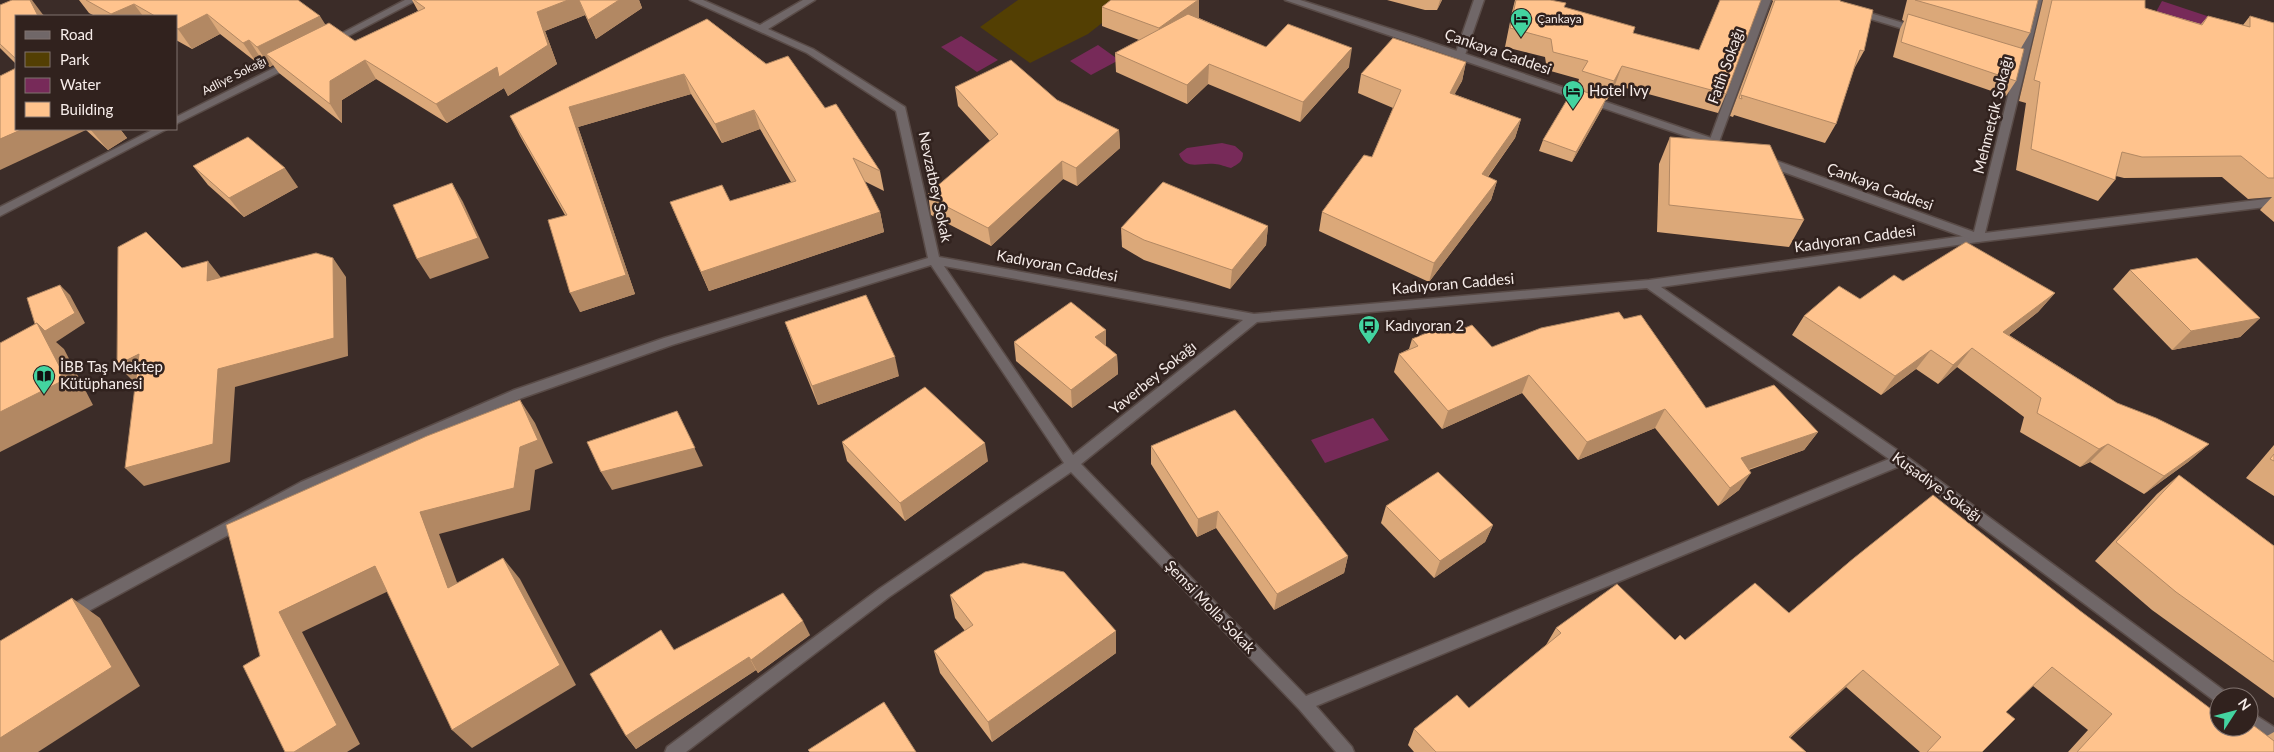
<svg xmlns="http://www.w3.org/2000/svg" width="2274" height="752" font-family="Lato,sans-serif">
<rect width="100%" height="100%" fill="#3b2c28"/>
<path fill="#533f03" d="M1018 0H1129L1130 1 1088 34 1030 63 980 27Z"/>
<g fill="#772a59">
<path d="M2162 1 2210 17 2208 28 2156 12Z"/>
<path d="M961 36 998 60 977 72 941 47Z"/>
<path d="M1098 45 1119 60 1091 75 1070 61Z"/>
<path d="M1222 143 1235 146 1243 153C1243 162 1238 164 1231 168 1226 167 1220 164 1215 164 1200 162 1186 171 1179 154L1187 148Z"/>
<path d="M1373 418 1389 440 1325 463 1311 440Z"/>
</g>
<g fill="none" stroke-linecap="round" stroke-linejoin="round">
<g stroke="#594b47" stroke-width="3">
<g id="minor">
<path d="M405 0H417L335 43H329L327 41Z"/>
<path d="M690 0H703L760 25 803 0H815L768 29 813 49 905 107 939 257 1254 314 1649 280 1978 234 1982 235 1984 238 1982 241 1978 242 1661 287 1906 456 2226 692 2229 697H2219V703L2216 702 1900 466 1316 706 1352 747 1354 752H1336L1299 709 1071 472 889 597 686 752H665L667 747 879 589 1064 463 931 265 672 345 522 398 311 490 74 619 69 620 64 619 62 614 64 609 301 482 514 390 664 338 928 258 896 111 807 53ZM944 266 1243 320 1073 455ZM1647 288 1889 459 1306 696 1081 464 1257 322Z"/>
<path d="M1474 0H1484L1465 55 1463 57H1457L1455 55Z"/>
<path d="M1761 0H1771L1719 142 1714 145 1710 144 1709 142Z"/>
<path d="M1857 9 1920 28 1922 30 1917 33 1854 14 1852 12Z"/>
<path d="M290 60 294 61V65L176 124V117Z"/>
<path d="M154 129H167L0 216V207Z"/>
<path d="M2249 711 2274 727V743L2249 727Z"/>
</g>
</g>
<g stroke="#594b47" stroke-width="3">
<g id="tertiary">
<path d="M1285 0H1300L1416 37 1729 144 1730 146 1729 148H1721Z"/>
<path d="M2032 0H2042L1985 233 2274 198V206L1978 242 1761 164 1760 161 1761 158H1769L1974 232Z"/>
</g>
</g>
<use href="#minor" fill="#706768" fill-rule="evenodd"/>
<use href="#tertiary" fill="#706768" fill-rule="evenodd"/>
</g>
<g fill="#dba879">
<path d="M79 0H298L325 25 355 41 418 11 412 0H639L642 8 596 39 585 15 545 31 557 64 508 96 504 88 447 123 376 79 342 100V123L279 73 273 65 270 67 262 60 256 62 220 34 192 49 176 40V16H95L89 13Z"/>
<path d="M1111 0H1199V18L1266 47 1349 67 1300 122 1208 84 1187 104 1116 72 1115 53 1139 40 1102 26V7Z"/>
<path d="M1387 0H1442L1437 10H1425Z"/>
<path d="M1515 0H1550L1564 7 1633 33 1726 94 1718 113 1615 85 1607 100H1605L1602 109 1572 162 1539 151 1543 140 1576 89 1579 79 1547 70 1545 57 1505 47 1512 12Z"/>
<path d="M1772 0H1840V1L1864 51 1854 69 1836 124 1825 143 1734 115 1733 117 1730 116 1773 1Z"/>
<path d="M1907 0H2038L2030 33 2021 48 2016 81 2006 96 1893 57 1900 29 1904 21 1902 20Z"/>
<path d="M2043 0H2145V8L2201 24 2208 16 2243 25 2250 16 2274 23V222L2260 210 2272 197 2248 199 2222 177 2124 178 2116 176 2115 180 2098 201 2016 170 2026 103 2019 101Z"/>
<path d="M0 5 44 15 16 16V64L0 48Z"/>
<path d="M707 19 825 108 880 171 884 191 864 181 880 212 884 232 709 291 678 221 670 202 730 201 791 182 760 129 722 143 691 94 578 127 635 294 580 312 565 215 520 136 510 116Z"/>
<path d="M1466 62 1462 81 1454 94 1521 119 1515 138 1488 177 1497 181 1491 200 1429 282 1319 231 1322 212 1372 157 1393 108 1358 93 1361 74Z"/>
<path d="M955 87 1057 100 1119 130 1120 148 1077 186 1063 179 991 246 931 215 928 194 990 141 958 106Z"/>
<path d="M16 129H120L127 138 108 150 86 130Z"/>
<path d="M1670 137 1804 220 1789 247 1657 232 1659 164Z"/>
<path d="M193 166 298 187 244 217 208 185Z"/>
<path d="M1268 226 1266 245 1230 289 1144 260 1122 247 1121 228Z"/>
<path d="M2130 270 2260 318 2240 337 2172 350 2113 289Z"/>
<path d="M1903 281 2055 293 2038 312 2009 335 2117 403 2209 444 2188 462 2144 494 2090 462 2080 467 2020 432 2024 417 1957 367 1938 384 1916 369 1881 395 1792 335 1804 316 1860 299Z"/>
<path d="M1624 319 1706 408 1818 432 1804 450 1749 470 1739 490 1718 506 1655 428 1578 460 1522 393 1442 429 1394 372 1399 354 1409 349 1412 339 1453 333 1492 347Z"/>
<path d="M785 322 899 376 818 405 792 341Z"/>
<path d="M1106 330V346L1117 355 1118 374 1072 408 1016 361 1014 342Z"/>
<path d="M842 442 988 461 905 521 847 461Z"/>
<path d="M2274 445V496L2246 478Z"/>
<path d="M1151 446 1348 556 1344 573 1274 610 1216 528 1197 537 1151 464Z"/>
<path d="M2179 475 2274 546V698L2152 610 2095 561 2157 494Z"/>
<path d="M1386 506 1493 525 1485 542 1434 578 1381 523Z"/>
<path d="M1854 558 2219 727 2267 736 2274 732V752H2068L2088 730 2033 686 2006 712 1982 752H1920L1846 687 1790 738 1806 752H1414L1408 745 1414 729 1469 708 1546 645 1556 628 1685 640 1789 613Z"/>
<path d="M950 595 1116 653 992 742 940 673 934 651 965 631 955 618Z"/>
<path d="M810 635 758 673 756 670 636 749 626 736 674 650Z"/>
</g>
<g fill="#b28863">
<path d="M30 0H32L44 16H38Z"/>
<path d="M568 0H579L585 15 545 31 557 64 508 96 504 88 447 123 436 104 537 12Z"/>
<path d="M619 0H639L642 8 596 39 588 20Z"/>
<path d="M1198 0H1199V19L1159 48V28Z"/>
<path d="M1440 0H1442L1437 10Z"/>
<path d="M134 4 143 16H113L111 14Z"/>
<path d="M207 14 220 34 192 49 178 29Z"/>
<path d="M320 16 332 35 266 54 273 65 270 67 257 47Z"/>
<path d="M249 40 262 60 256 62 243 43Z"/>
<path d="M1352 48 1349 67 1300 122 1303 102Z"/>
<path d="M365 60 376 79 342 100V123L330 104V81Z"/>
<path d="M1466 62 1462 81 1445 112 1450 93Z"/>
<path d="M1209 64 1208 84 1187 104V85Z"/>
<path d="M1622 66 1615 85 1607 100 1614 81Z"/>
<path d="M684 74 691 94 578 127 635 294 580 312 570 293 569 107Z"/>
<path d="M1606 99 1602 109 1572 162 1576 152Z"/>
<path d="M754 110 760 129 722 143 715 124Z"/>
<path d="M1521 119 1515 138 1476 193 1482 174Z"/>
<path d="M23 129H85L86 130 0 170V139Z"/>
<path d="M90 129H120L127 138 108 150Z"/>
<path d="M1119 130 1120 148 1077 186 1076 168Z"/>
<path d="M1062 161 1063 179 991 246 988 228Z"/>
<path d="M285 168 298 187 244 217 229 198Z"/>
<path d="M1497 181 1491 200 1429 282 1434 263Z"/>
<path d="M452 183 463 202 489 258 430 279 417 259Z"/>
<path d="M880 212 884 232 709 291 701 272Z"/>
<path d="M1268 226 1266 245 1230 289 1232 270Z"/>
<path d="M333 258 346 277 348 356 235 387 230 462 144 486 125 468 218 369Z"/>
<path d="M208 261 223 280 207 281Z"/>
<path d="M60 285 70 295 85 323 56 342 64 349 93 405 0 452V412L37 323Z"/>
<path d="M2055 293 2038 312 1988 351 2003 332Z"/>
<path d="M2260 318 2240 337 2172 350 2191 331Z"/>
<path d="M1106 330V348L1095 337Z"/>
<path d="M1972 348 1957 367 1938 384 1953 365Z"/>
<path d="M1931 350 1916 369 1881 395 1895 376Z"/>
<path d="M139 354 157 372 135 383 117 365Z"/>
<path d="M1117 355 1118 374 1072 408 1071 390Z"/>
<path d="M895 357 899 376 818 405 812 386Z"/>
<path d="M1529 375 1522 393 1442 429 1448 411Z"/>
<path d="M520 400 535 423 553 463 535 470 530 510 439 534 467 609 448 588 420 512Z"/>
<path d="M1665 409 1655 428 1578 460 1587 442Z"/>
<path d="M677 411 703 466 612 490 601 472Z"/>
<path d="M1818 432 1804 450 1729 476 1741 458Z"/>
<path d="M985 443 988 461 905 521 900 503Z"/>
<path d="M2108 444 2090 462 2080 467 2099 449Z"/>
<path d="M2209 444 2188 462 2144 494 2164 476Z"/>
<path d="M1751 473 1739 490 1718 506 1730 488Z"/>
<path d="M1218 511 1216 528 1197 537 1198 519Z"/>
<path d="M1493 525 1485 542 1434 578 1440 561Z"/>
<path d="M1348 556 1344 573 1274 610 1277 594Z"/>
<path d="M503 558 520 579 576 685 472 748 452 730Z"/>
<path d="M375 566 395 588 302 632 360 744 347 752H294L279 612Z"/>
<path d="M72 598 100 618 140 686 38 752H0V738Z"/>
<path d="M803 621 810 635 758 673 751 660Z"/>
<path d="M1116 631V653L992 742 988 722Z"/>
<path d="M749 657 756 670 636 749 626 736Z"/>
<path d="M1863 670 1846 687 1774 752 1789 737Z"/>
</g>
<g fill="#ffc38d" stroke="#b28863">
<path d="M12 0H30L38 16H16V59L0 44V5Z"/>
<path d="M86 0H298L320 16 257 47 249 40 243 43 207 14 178 29 176 28V16H155L134 4 111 14Z"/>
<path d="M414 0H568L537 12 548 45 499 77 497 67 436 104 365 60 330 81V104L266 54 329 23 355 41 425 8Z"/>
<path d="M579 0H619L588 20Z"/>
<path d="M1111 0H1198L1159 28 1102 7Z"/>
<path d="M1516 0H1550L1566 3 1564 7 1635 27 1633 33 1699 50 1720 0H1761L1726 94 1622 66 1614 81 1582 71 1588 61 1553 52 1551 39 1510 28Z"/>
<path d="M1775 0H1840V1L1873 10 1864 51 1860 50 1836 124 1741 95 1742 99 1739 98Z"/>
<path d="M1915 0H2038L2030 33Z"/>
<path d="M2052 0H2145V8L2202 25 2208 16 2250 27V16L2274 23V178H2268L2241 156 2142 157 2122 152 2115 180 2031 149 2040 82 2034 80Z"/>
<path d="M1188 14 1266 47 1288 24 1352 48 1303 102 1209 64 1187 85 1115 53Z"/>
<path d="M1908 14 2024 49 2016 81 1901 42Z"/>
<path d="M707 19 766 64 788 56 825 108 836 104 880 171 853 158 880 212 701 272 670 202 722 185 730 201 796 181 754 110 715 124 684 74 569 107 626 275 570 293 548 220 567 215 510 116Z"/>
<path d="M1393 38 1466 62 1450 93 1521 119 1482 174 1497 181 1434 263 1322 212 1364 155 1372 157 1401 90 1361 74Z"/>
<path d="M1011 60 1057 100 1119 130 1076 168 1062 161 988 228 928 197V194L998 134 955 87Z"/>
<path d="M16 68V129H23L0 139V76Z"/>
<path d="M1574 88 1606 99 1576 152 1543 140Z"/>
<path d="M248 137 285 168 229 198 193 166Z"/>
<path d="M1670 137 1770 145 1804 220 1669 205Z"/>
<path d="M1163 182 1268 226 1232 270 1144 240 1121 228Z"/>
<path d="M452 183 478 238 417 259 393 205Z"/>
<path d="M146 232 182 268 208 261 207 281 316 253 333 258 334 338 218 369 213 444 125 468 139 354 117 365 118 247Z"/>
<path d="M1966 242 2055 293 2003 332 2117 403 2156 418 2209 444 2164 476 2108 444 2099 449 2037 413 2041 398 1972 348 1953 365 1931 350 1895 376 1804 316 1839 286 1860 299 1894 275 1903 281Z"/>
<path d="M2197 258 2260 318 2191 331 2130 270Z"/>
<path d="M60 285 75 313 45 331 37 323 35 324 27 298Z"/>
<path d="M866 295 895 357 812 386 785 322Z"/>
<path d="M1071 302 1106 330 1095 337 1117 355 1071 390 1014 342Z"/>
<path d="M1619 312 1624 319 1641 315 1706 408 1774 385 1818 432 1741 458 1751 473 1730 488 1665 409 1587 442 1529 375 1448 411 1399 354 1418 346 1412 339 1446 325 1453 333 1472 325 1492 347 1541 328Z"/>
<path d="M37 323 66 379 0 412V343Z"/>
<path d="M925 387 985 443 900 503 842 442Z"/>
<path d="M520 400 538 440 520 447 514 488 420 512 448 588 503 558 560 665 452 730 375 566 279 612 337 725 294 752H285L243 666 260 656 226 525 427 436Z"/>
<path d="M1235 410 1348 556 1277 594 1218 511 1198 519 1151 446Z"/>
<path d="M677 411 695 448 601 472 587 442Z"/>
<path d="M2274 454V461L2270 459Z"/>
<path d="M1438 472 1493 525 1440 561 1386 506Z"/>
<path d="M2179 475 2274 546V662L2176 592 2116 542Z"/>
<path d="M1933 495 2079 610 2219 715V727H2249V722L2274 741V752H2077L2112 714 2052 667 2006 712 2015 719 1982 752H1927L1941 737 1863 670 1789 737 1806 752H1436L1414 729 1457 695 1469 708 1561 633 1556 628 1617 584 1675 640 1680 635 1685 640 1755 583 1789 613 1854 558Z"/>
<path d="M1023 563 1064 572 1116 631 988 722 934 651 973 625 950 595 985 572Z"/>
<path d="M783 593 803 621 751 660 749 657 626 736 590 674 661 630 674 650Z"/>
<path d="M72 598 112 667 0 738V641Z"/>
<path d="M884 702 916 752H810L808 750Z"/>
</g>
<defs>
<g id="hotel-pin" transform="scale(1.125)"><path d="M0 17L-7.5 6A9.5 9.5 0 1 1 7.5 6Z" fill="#43d4a0" stroke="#31221e"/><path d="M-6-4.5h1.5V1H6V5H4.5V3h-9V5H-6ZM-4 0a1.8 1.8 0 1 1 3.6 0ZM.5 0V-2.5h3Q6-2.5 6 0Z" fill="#111"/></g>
<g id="bus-pin" transform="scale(1.125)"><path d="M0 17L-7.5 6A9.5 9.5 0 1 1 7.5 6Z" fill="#43d4a0" stroke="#31221e"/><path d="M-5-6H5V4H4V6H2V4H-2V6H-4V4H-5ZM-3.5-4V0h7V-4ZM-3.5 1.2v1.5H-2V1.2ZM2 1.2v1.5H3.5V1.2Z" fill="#111"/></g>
<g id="library-pin" transform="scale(1.125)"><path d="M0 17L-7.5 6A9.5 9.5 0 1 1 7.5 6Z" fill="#43d4a0" stroke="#31221e"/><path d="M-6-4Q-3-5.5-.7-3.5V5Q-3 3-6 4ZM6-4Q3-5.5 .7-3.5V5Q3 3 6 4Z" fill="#111"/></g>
</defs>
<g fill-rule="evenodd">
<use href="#hotel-pin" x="1521" y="19"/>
<use href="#hotel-pin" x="1573" y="91"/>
<use href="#bus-pin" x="1369" y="326"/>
<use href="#library-pin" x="44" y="376"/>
</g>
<g text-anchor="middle" stroke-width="5" stroke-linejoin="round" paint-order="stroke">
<g font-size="12" fill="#f6ece9" stroke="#31221e" text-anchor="start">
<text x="1537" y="23">Çankaya</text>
</g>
<g font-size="12" fill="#f6ece9" stroke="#31221e">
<text transform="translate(234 76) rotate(-27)" y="4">Adliye Sokağı</text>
</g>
<g font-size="15" fill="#f6ece9" stroke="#31221e">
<text transform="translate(1498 52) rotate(19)" y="5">Çankaya Caddesi</text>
<text transform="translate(1726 66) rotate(-70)" y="5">Fatih Sokağı</text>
<text transform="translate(1993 115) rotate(-76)" y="5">Mehmetçik Sokağı</text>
<text transform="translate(935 187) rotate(78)" y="5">Nevzatbey Sokak</text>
<text transform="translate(1880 187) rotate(20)" y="5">Çankaya Caddesi</text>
<text transform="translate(1855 239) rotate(-8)" y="5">Kadıyoran Caddesi</text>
<text transform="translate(1057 266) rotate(10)" y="5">Kadıyoran Caddesi</text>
<text transform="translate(1453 284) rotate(-5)" y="5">Kadıyoran Caddesi</text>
<text transform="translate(1153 378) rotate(-39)" y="5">Yaverbey Sokağı</text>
<text transform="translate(1937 487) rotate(36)" y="5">Kuşadiye Sokağı</text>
<text transform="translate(1210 607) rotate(46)" y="5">Şemsi Molla Sokak</text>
</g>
<g font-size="15" fill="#f6ece9" stroke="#31221e" text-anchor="start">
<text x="1589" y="96">Hotel Ivy</text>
<text x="1385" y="331">Kadıyoran 2</text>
<text x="60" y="372">İBB Taş Mektep<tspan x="60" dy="17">Kütüphanesi</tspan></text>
</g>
</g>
<rect x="15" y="15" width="162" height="115" fill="#31221e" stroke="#80736f"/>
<rect x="25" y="31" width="25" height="8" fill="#706768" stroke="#80736f"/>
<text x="60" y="40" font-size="15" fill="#f6ece9">Road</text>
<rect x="25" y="52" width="25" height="15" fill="#533f03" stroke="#80736f"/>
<text x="60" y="65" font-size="15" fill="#f6ece9">Park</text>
<rect x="25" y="78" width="25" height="15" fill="#772a59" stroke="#80736f"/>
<text x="60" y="90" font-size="15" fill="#f6ece9">Water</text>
<rect x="25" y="102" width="25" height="15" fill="#ffc38d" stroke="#80736f"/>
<text x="60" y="115" font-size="15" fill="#f6ece9">Building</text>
<g transform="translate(2234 712) rotate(54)"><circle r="24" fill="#31221e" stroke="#80736f"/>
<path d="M0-4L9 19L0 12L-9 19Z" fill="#43d4a0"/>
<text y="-8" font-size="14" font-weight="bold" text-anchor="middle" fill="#f6ece9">N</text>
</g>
</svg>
